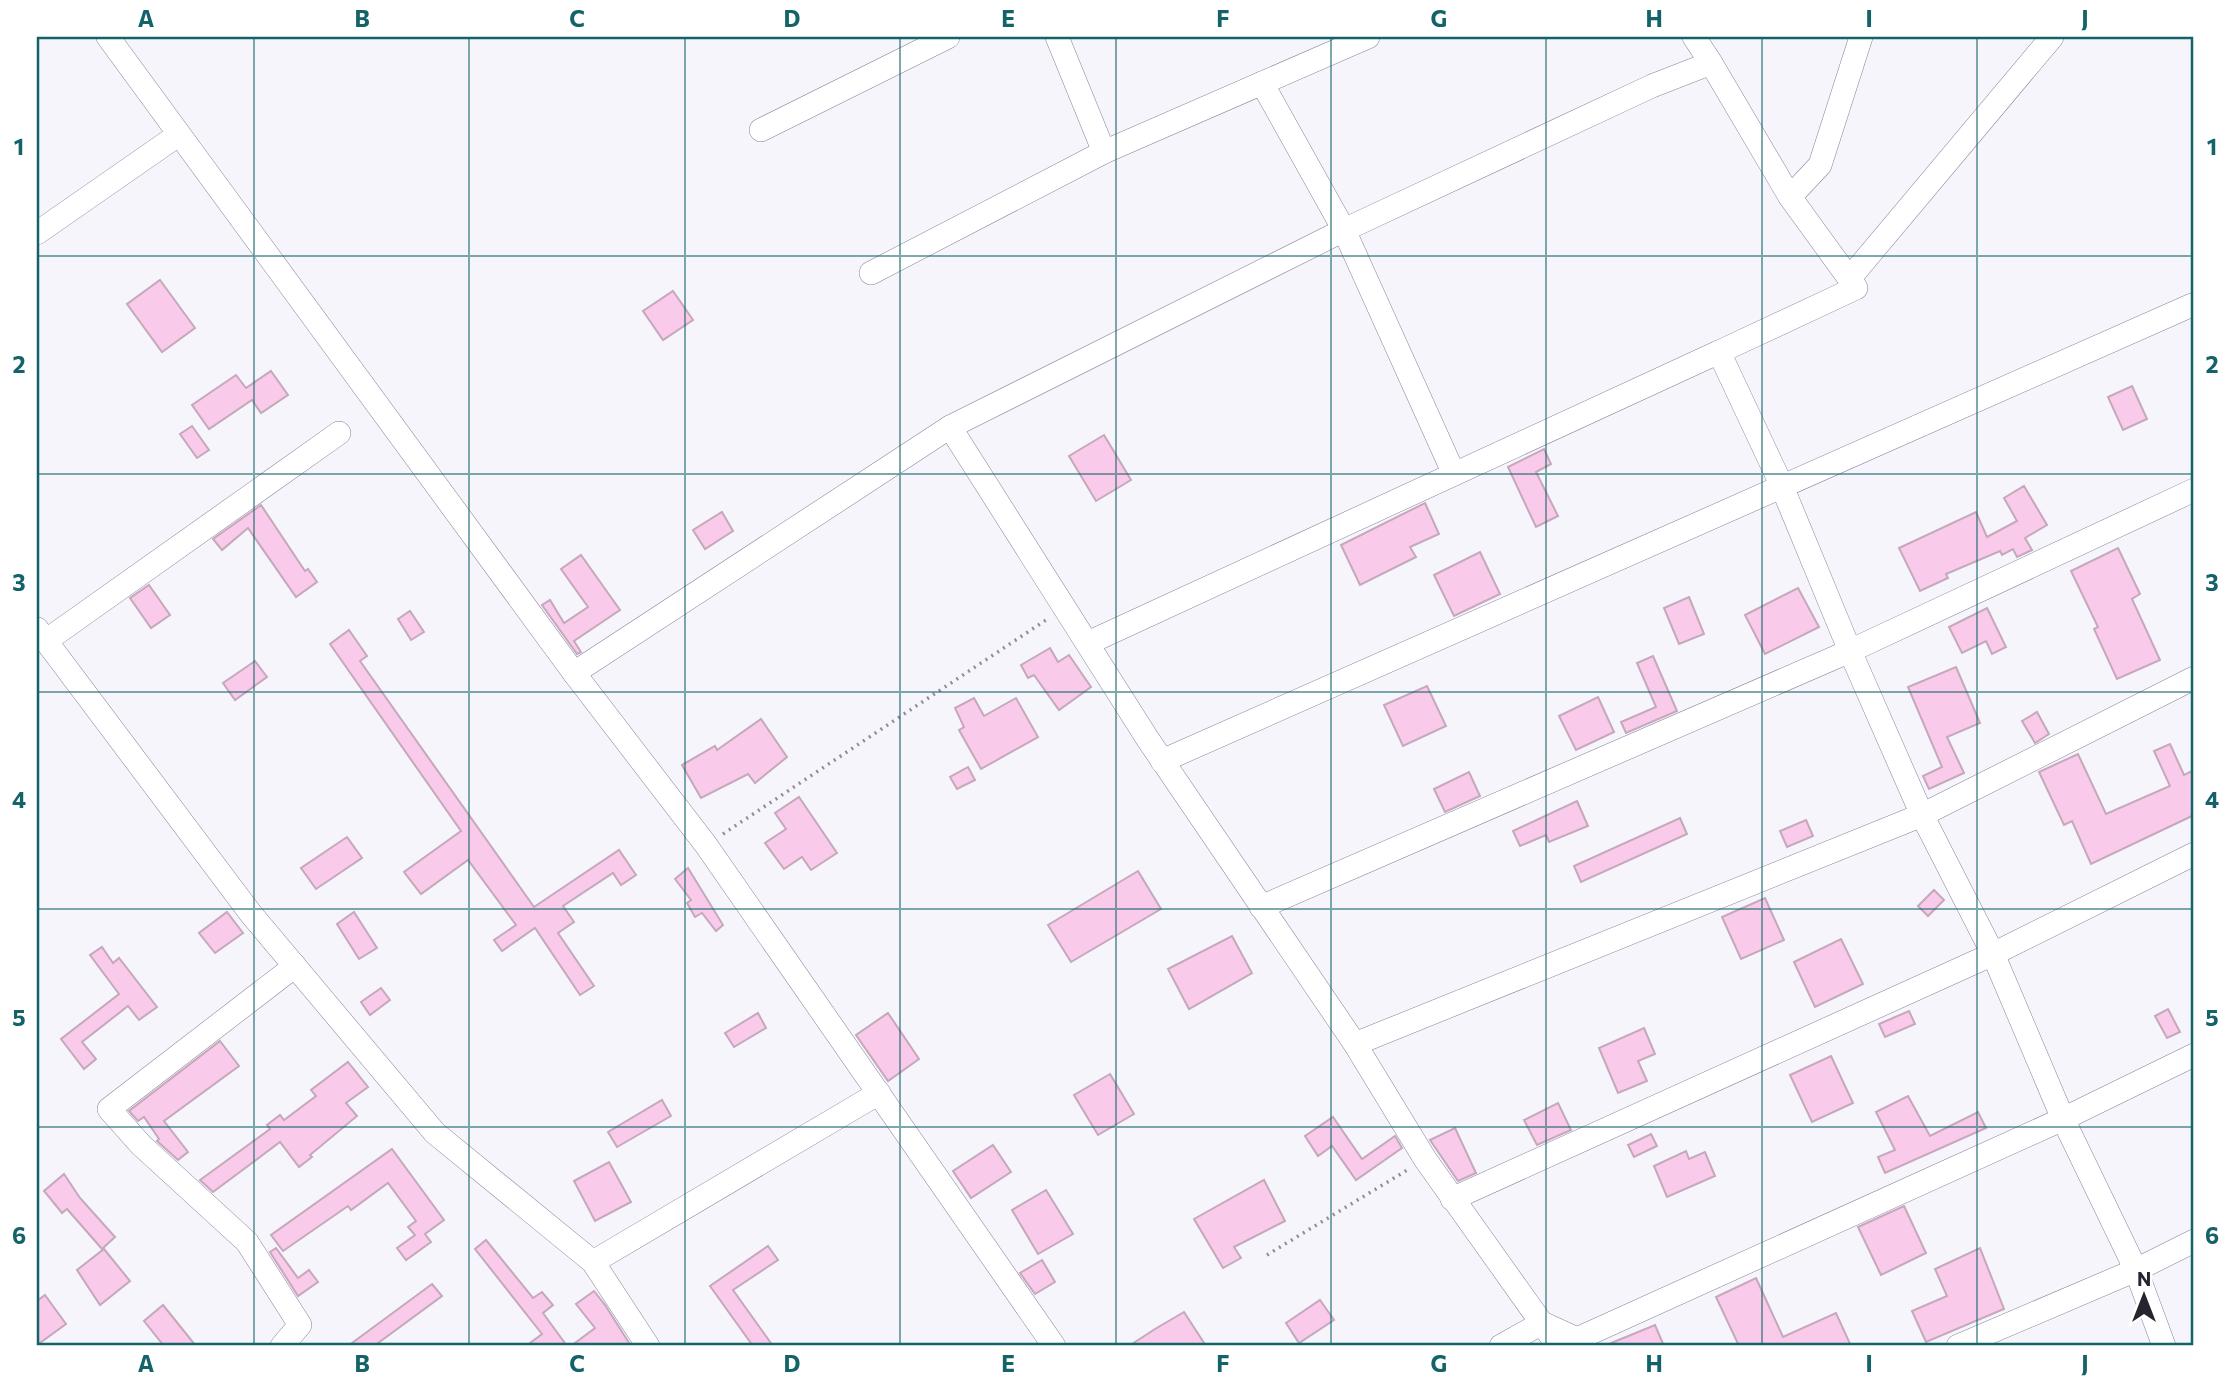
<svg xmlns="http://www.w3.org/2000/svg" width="2231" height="1383" font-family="Commissioner,sans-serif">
<rect width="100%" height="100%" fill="#f6f5fb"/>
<g fill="#facaea" stroke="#c5a8bb" stroke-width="2">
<path d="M160 280 195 328 162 352 127 304Z"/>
<path d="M673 291 693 320 663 340 643 311Z"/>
<path d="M271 371 288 395 261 413 252 400 209 429 192 405 236 375 246 388Z"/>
<path d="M2132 386 2147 419 2123 430 2108 397Z"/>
<path d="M192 426 209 450 197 458 180 434Z"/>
<path d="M1104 435 1131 480 1096 501 1069 456Z"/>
<path d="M1544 449 1551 464 1536 472 1558 516 1536 527 1508 467Z"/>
<path d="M2024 486 2047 525 2025 538 2032 550 2017 557 2013 549 2002 555 2000 551 1946 574 1948 578 1920 591 1899 548 1976 512 1987 537 2017 521 2004 498Z"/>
<path d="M1425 503 1439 534 1410 547 1416 557 1360 585 1341 545Z"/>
<path d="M261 505 305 571 308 569 317 582 296 597 248 528 222 550 213 539Z"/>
<path d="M722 512 733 531 705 549 693 530Z"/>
<path d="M2118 548 2140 594 2132 599 2160 660 2117 679 2094 629 2098 627 2071 571Z"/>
<path d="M1480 552 1500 594 1454 616 1434 575Z"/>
<path d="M581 555 620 610 574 641 581 652 577 654 542 605 550 600 564 623 588 607 561 569Z"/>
<path d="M149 585 170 615 151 628 130 598Z"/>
<path d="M1798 588 1819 627 1765 654 1745 615Z"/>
<path d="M1689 597 1704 634 1679 644 1664 608Z"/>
<path d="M1987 608 2006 647 1992 654 1986 641 1962 653 1949 627Z"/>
<path d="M410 611 424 632 411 640 398 619Z"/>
<path d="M349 630 367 656 360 661 534 907 619 850 636 875 621 885 613 873 563 906 574 922 558 933 594 986 580 995 535 928 502 951 494 940 516 925 468 860 421 894 404 872 461 831 330 644Z"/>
<path d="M1050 648 1058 662 1069 655 1091 687 1059 710 1034 675 1028 678 1021 665Z"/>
<path d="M1653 656 1677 711 1626 733 1621 722 1656 707 1637 663Z"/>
<path d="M255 661 267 677 235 700 223 683Z"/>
<path d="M1956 667 1980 723 1947 737 1964 773 1929 789 1923 776 1942 767 1908 687Z"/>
<path d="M1427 686 1446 726 1403 746 1384 705Z"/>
<path d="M1598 697 1614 732 1576 750 1559 716Z"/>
<path d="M974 698 984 716 1016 698 1038 737 981 769 959 730 964 727 955 708Z"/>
<path d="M2037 712 2049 734 2035 743 2022 721Z"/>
<path d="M761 719 787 757 755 783 748 774 701 798 682 765 715 746 717 750Z"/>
<path d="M2170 744 2184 775 2194 770V815L2091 864 2072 821 2064 825 2039 772 2078 754 2106 814 2170 786 2154 751Z"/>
<path d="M968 767 975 780 957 789 950 777Z"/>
<path d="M1469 772 1480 796 1445 812 1434 789Z"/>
<path d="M799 797 837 853 811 870 802 857 784 869 765 843 786 829 775 813Z"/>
<path d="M1577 801 1588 826 1549 842 1546 835 1520 846 1513 831Z"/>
<path d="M1680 818 1687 834 1581 882 1574 866Z"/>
<path d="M1806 820 1813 836 1787 847 1780 831Z"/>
<path d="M347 837 362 858 316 889 301 868Z"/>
<path d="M688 868 723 925 716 931 702 913 695 917 687 903 691 900 675 879Z"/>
<path d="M1138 871 1161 909 1071 962 1048 925Z"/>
<path d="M1934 890 1944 900 1928 916 1918 906Z"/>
<path d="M1765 898 1784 940 1741 959 1722 917Z"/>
<path d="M227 912 243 933 215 953 199 933Z"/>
<path d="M354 912 377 948 359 959 337 924Z"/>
<path d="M1232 936 1252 973 1189 1009 1168 969Z"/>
<path d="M1841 939 1863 984 1815 1007 1794 962Z"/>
<path d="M102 947 113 963 119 958 157 1007 139 1020 128 1006 82 1042 96 1059 84 1069 61 1039 119 994 90 955Z"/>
<path d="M381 988 390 1000 370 1015 361 1002Z"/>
<path d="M2168 1009 2180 1032 2167 1038 2155 1016Z"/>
<path d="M1909 1011 1915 1024 1885 1037 1879 1024Z"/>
<path d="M758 1013 766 1028 734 1047 725 1033Z"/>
<path d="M888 1013 919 1059 888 1081 856 1035Z"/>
<path d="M1644 1028 1655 1054 1638 1061 1647 1081 1618 1093 1599 1048Z"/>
<path d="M220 1041 239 1066 164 1121 188 1152 178 1160 157 1141 159 1139 144 1117 138 1121 129 1111Z"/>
<path d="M1831 1056 1853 1103 1812 1122 1790 1075Z"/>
<path d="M348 1062 368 1087 346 1103 357 1116 310 1155 312 1157 299 1167 280 1142 213 1192 200 1180 270 1129 267 1125 280 1115 284 1120 316 1096 311 1090Z"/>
<path d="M1110 1074 1134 1114 1098 1135 1074 1095Z"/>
<path d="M1908 1096 1930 1136 1978 1112 1986 1128 1885 1173 1878 1157 1895 1150 1876 1112Z"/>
<path d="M662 1100 671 1116 617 1147 608 1132Z"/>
<path d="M1558 1103 1571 1130 1537 1145 1524 1120Z"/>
<path d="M1333 1117 1362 1159 1395 1136 1402 1148 1356 1180 1332 1146 1318 1156 1305 1136Z"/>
<path d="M1455 1128 1476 1173 1458 1181 1430 1140Z"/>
<path d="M1651 1134 1657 1146 1634 1157 1628 1145Z"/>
<path d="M993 1145 1011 1172 971 1198 953 1171Z"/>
<path d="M392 1149 444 1220 425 1234 431 1242 406 1260 397 1248 415 1235 408 1227 416 1221 388 1183 351 1210 348 1206 283 1251 271 1235Z"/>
<path d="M1686 1151 1689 1159 1705 1152 1715 1176 1667 1197 1654 1166Z"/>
<path d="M609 1162 631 1202 595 1221 574 1181Z"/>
<path d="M64 1174 80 1198 115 1237 102 1249 67 1209 62 1213 44 1191Z"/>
<path d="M1264 1180 1285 1221 1234 1247 1241 1258 1223 1268 1194 1219Z"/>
<path d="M1046 1190 1073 1234 1038 1254 1012 1210Z"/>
<path d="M1904 1206 1926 1253 1881 1275 1858 1227Z"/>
<path d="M486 1240 533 1298 542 1292 553 1305 543 1313 567 1346H526L542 1334 475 1249Z"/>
<path d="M768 1246 778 1260 733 1290 773 1346H753L710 1286Z"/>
<path d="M276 1248 298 1278 309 1270 318 1282 298 1296 270 1252Z"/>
<path d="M1980 1248 2004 1309 1926 1342 1912 1311 1947 1296 1935 1269Z"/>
<path d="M104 1249 130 1281 100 1305 77 1270Z"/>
<path d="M1042 1260 1055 1282 1035 1294 1020 1273Z"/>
<path d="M1756 1278 1783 1337 1836 1313 1851 1346H1739L1716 1297Z"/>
<path d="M432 1284 442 1296 374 1346H348Z"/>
<path d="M594 1291 605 1305 631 1346H571L595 1328 576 1304Z"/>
<path d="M45 1295 66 1324 37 1345V1301Z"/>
<path d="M1320 1300 1334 1320 1299 1343 1286 1323Z"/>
<path d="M163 1305 196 1346H164L144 1321Z"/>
<path d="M1184 1312 1206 1346H1129L1155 1329Z"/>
<path d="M1655 1325 1664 1346H1604Z"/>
</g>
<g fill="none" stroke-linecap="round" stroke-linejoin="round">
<g stroke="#8883a0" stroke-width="24">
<g id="minor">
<path d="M108 37 574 673 706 845 1054 1346"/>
<path d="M1057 37 1104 152"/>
<path d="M1694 37 1711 63"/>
<path d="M1861 37 1820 165 1790 197 1856 288 1719 352 1781 484 1850 651 1922 815 1993 954 2063 1119 2136 1270 2164 1346"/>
<path d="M1262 83 1344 230 1454 474"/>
<path d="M761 130 948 37"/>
<path d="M37 233 178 135"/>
<path d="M871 273 1104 152 1368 37"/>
<path d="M1849 279 2052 37"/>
<path d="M950 427 1147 738 1355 1044 1425 1159 1558 1346"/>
<path d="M37 629 251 914 435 1133 593 1262 648 1346"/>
<path d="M47 640 339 433"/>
<path d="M1088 643 1719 352"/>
<path d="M574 673 950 427 1344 230 1652 86 1711 63 1790 197"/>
<path d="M1162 761 2192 305"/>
<path d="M1261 907 1850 651 2194 490"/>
<path d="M1355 1044 1922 815 2194 678"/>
<path d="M1452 1199 1993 954 2194 854"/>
<path d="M593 1262 879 1093"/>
<path d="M282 1346 300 1325 247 1242 141 1145 109 1109 295 966"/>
<path d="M1501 1346 1542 1323 1577 1339 2063 1119 2194 1055"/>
<path d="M1958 1346 2136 1270 2194 1241"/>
</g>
</g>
<g stroke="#8f8e97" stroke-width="3.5" stroke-dasharray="2 5" stroke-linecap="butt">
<path d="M723 834 1049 618"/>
<path d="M1267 1255 1409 1169"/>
</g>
<use href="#minor" stroke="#fff" stroke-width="23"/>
</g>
<path fill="none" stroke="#136369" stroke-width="2" stroke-opacity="0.55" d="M254 37V1346M469 37V1346M685 37V1346M900 37V1346M1116 37V1346M1331 37V1346M1546 37V1346M1762 37V1346M1977 37V1346M37 256H2194M37 474H2194M37 692H2194M37 909H2194M37 1127H2194"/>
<rect width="2231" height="1383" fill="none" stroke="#ffffff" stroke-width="77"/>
<g transform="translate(2144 1296)" stroke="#ffffff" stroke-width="5" paint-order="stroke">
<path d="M0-5L12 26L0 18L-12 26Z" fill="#25242f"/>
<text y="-10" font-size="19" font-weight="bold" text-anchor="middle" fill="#25242f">N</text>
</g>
<rect x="38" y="38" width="2154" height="1306" fill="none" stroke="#136369" stroke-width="2.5"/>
<g font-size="23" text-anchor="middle" font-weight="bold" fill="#136369">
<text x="146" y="27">A</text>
<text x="362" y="27">B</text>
<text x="577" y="27">C</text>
<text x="792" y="27">D</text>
<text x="1008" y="27">E</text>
<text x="1223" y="27">F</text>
<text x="1439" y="27">G</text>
<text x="1654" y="27">H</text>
<text x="1869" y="27">I</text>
<text x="2085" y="27">J</text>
<text x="19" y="155">1</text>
<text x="2212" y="155">1</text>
<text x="19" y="373">2</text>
<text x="2212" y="373">2</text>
<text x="19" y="591">3</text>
<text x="2212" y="591">3</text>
<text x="19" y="808">4</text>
<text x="2212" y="808">4</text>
<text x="19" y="1026">5</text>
<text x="2212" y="1026">5</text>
<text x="19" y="1244">6</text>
<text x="2212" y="1244">6</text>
<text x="146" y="1372">A</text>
<text x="362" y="1372">B</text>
<text x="577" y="1372">C</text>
<text x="792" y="1372">D</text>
<text x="1008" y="1372">E</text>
<text x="1223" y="1372">F</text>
<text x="1439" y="1372">G</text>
<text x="1654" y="1372">H</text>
<text x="1869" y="1372">I</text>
<text x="2085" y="1372">J</text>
</g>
</svg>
